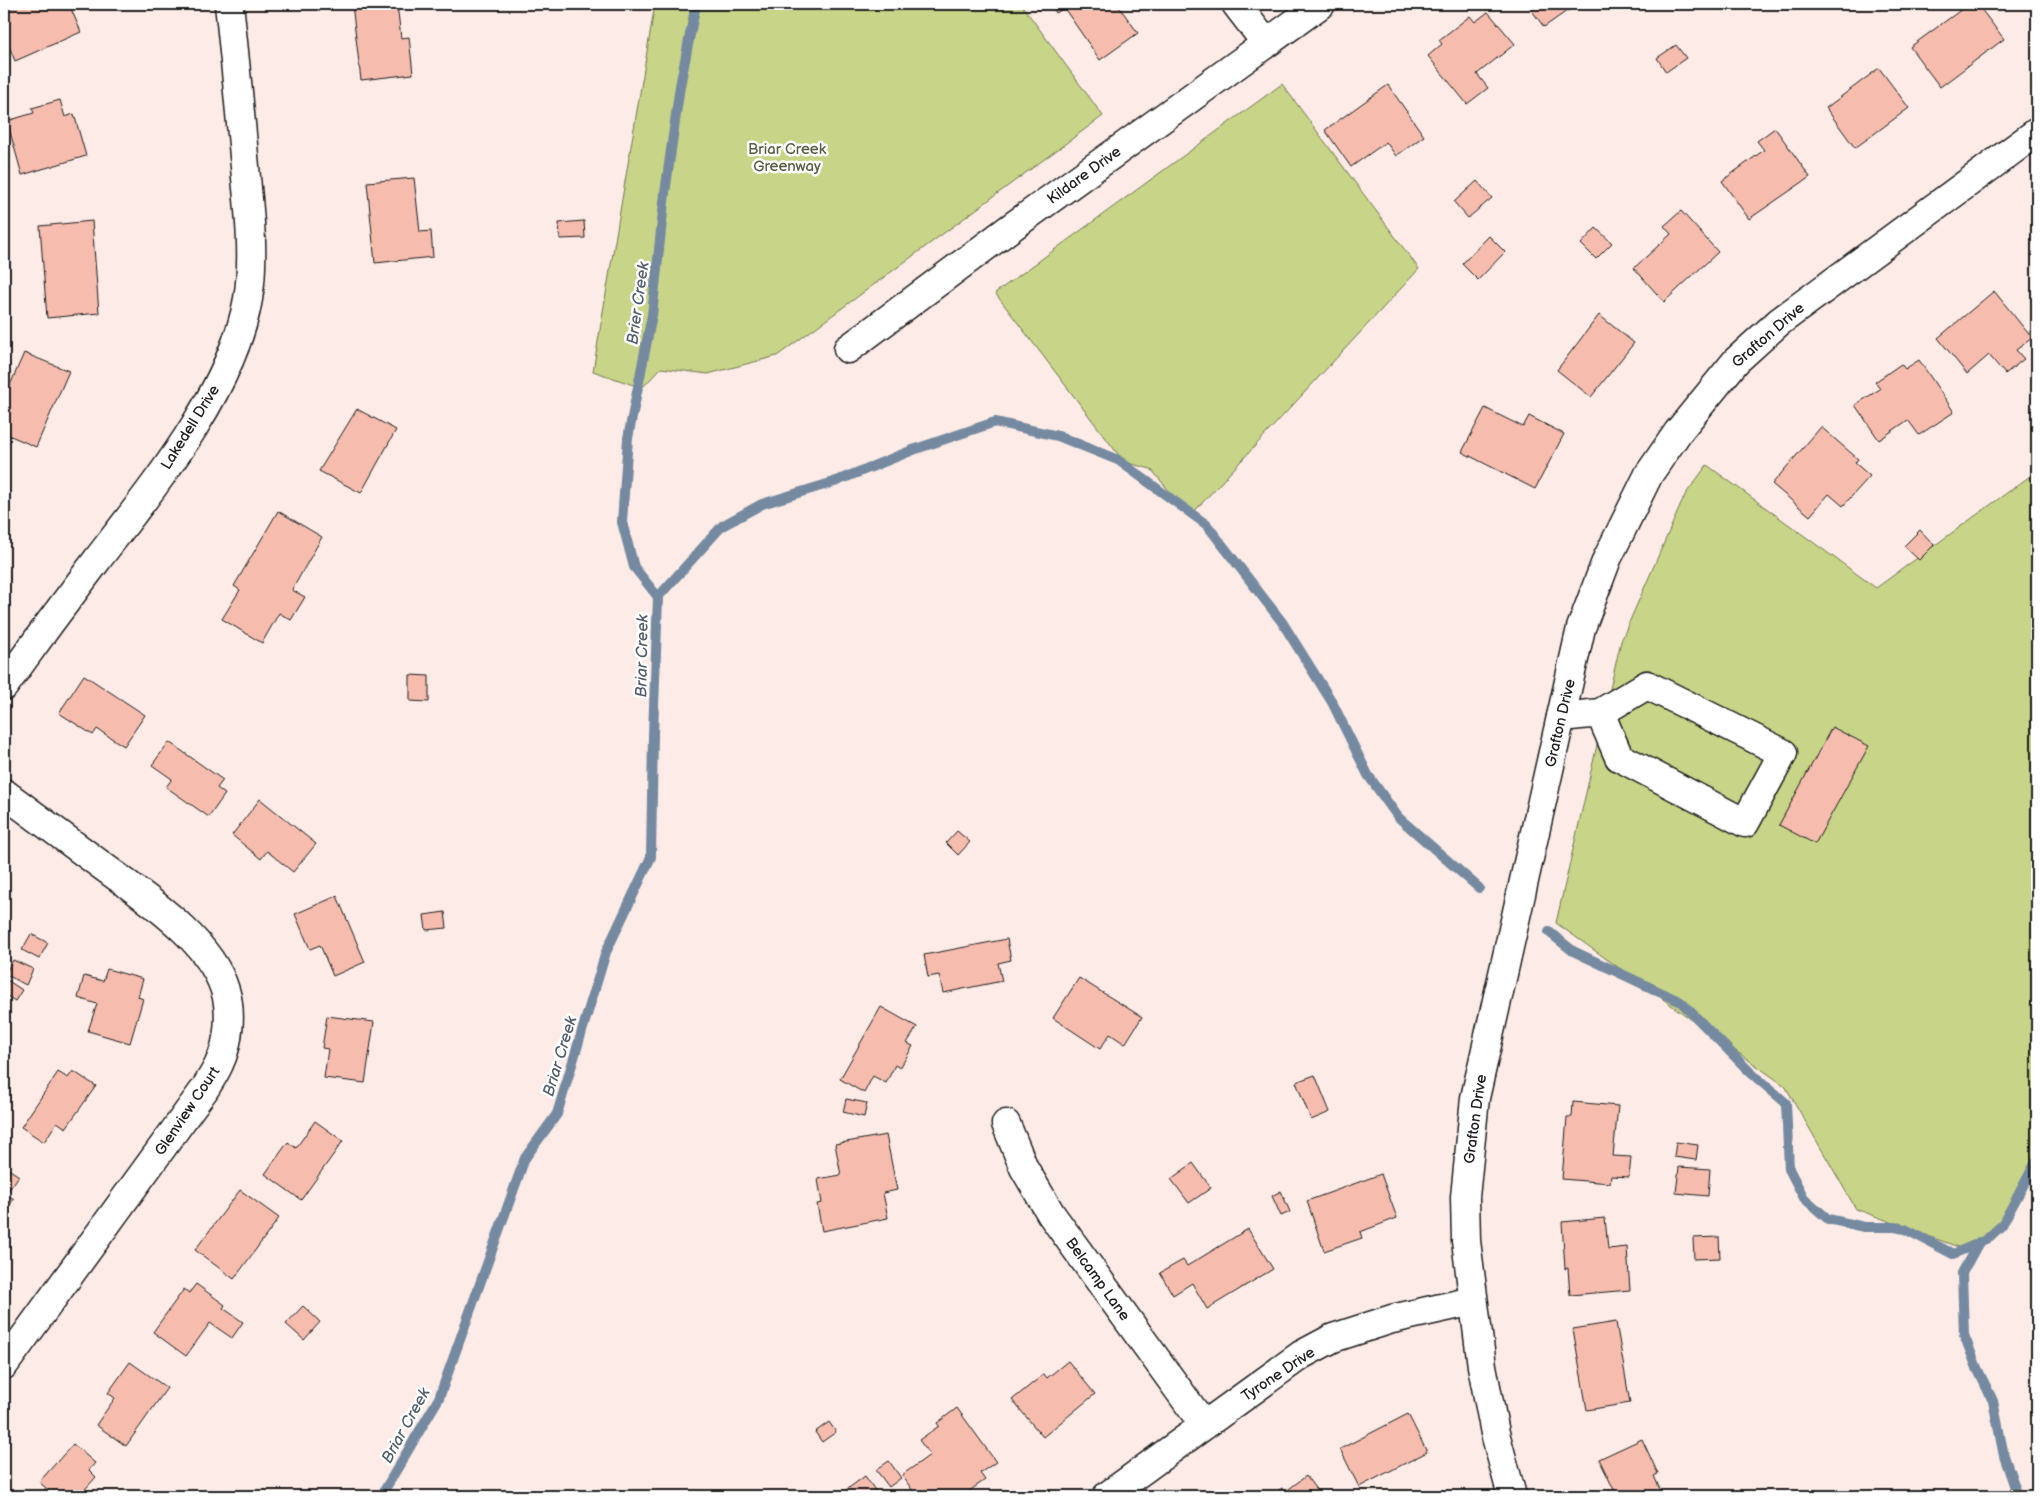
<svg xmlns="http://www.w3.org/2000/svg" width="2041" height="1500" font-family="'Balsamiq Sans',sans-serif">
<rect width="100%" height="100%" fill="#fcebe7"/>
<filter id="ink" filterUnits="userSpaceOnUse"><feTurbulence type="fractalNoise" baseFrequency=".02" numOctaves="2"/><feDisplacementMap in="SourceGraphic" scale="10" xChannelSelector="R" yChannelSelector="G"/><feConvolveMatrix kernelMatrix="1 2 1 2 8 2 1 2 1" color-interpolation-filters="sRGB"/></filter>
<g filter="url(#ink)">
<g fill="#c8d488" stroke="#727852">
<path d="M655 4H1021L1103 116 777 356 708 374 661 368 642 388 593 371Z"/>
<path d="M1282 84 1419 269 1190 516 1151 469 1124 462 995 293Z"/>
<path d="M1707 465 1876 588 2037 471V1159L2020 1201 1974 1253 1856 1209 1785 1086 1556 923 1621 641 1685 495Z"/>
</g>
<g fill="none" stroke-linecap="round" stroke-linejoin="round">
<g stroke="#758aa0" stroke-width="10">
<path d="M658 597 722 526 762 504 834 482 913 450 995 422 1058 436 1118 460 1207 525 1282 622 1332 702 1368 775 1398 817 1479 888"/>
<path d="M658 597 634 567 622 522 628 438 652 315 665 193 680 86 696 4"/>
<path d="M1549 932 1573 951 1681 1002 1750 1072 1786 1103 1789 1169 1804 1198 1828 1219 1864 1227H1895L1905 1229 1953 1254 1986 1240 2002 1225 2037 1160"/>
<path d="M1979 1242 1962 1273 1964 1335 1977 1368 1993 1401 2004 1456 2018 1496"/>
<path d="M381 1496 439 1398 525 1158 557 1114 606 952 651 857 653 735 658 597"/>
</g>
</g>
<g fill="#f6bdaf" stroke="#1c1c1c">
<path d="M4 4H69L81 32 15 61 4 34Z"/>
<path d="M352 4H397L401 38 409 37 413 74 361 80Z"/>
<path d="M1050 4H1117L1138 33 1100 60 1064 8 1056 13Z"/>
<path d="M1527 4H1577L1544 27Z"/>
<path d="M1969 4H1977L2004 39 1940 87 1910 47Z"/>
<path d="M1488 12 1515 44 1477 74 1488 88 1467 104 1428 56 1442 44 1439 40 1470 16 1475 22Z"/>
<path d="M1676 45 1686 58 1666 72 1657 58Z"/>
<path d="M1879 68 1909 108 1855 148 1826 108Z"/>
<path d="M1388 85 1424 136 1396 156 1386 142 1351 167 1325 130Z"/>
<path d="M60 100 65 117 74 114 86 156 22 175 7 121 34 113 32 108Z"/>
<path d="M1775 128 1810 177 1749 219 1722 181 1764 150 1757 141Z"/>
<path d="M414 178 420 232 431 231 433 257 375 263 367 182Z"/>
<path d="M1477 181 1492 198 1468 218 1454 202Z"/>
<path d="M1681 211 1718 252 1664 302 1634 268 1671 234 1664 226Z"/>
<path d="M92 221 99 313 47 318 40 226Z"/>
<path d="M584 221 585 238 560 239 559 223Z"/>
<path d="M1596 228 1612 243 1596 259 1581 244Z"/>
<path d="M1489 236 1505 252 1478 280 1462 264Z"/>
<path d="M1994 291 2032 338 2016 350 2024 359 2005 374 1989 355 1967 374 1938 338Z"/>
<path d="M1599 315 1634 343 1591 397 1557 370Z"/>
<path d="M24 353 69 371 36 447 4 433V399Z"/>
<path d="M1919 360 1954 412 1919 435 1908 420 1879 440 1855 405 1880 389 1875 382 1901 364 1905 369Z"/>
<path d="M1485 408 1523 427 1529 416 1564 434 1535 489 1462 452Z"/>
<path d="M357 409 396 430 361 493 319 471Z"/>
<path d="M1821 427 1858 459 1855 463 1870 476 1843 506 1829 494 1810 516 1772 484Z"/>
<path d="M278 511 322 537 292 590 305 597 291 620 279 613 262 643 222 619 240 590 234 586Z"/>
<path d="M1920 530 1934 545 1919 560 1904 546Z"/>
<path d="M84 675 145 715 124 746 97 729 93 735 59 713Z"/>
<path d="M410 675 429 676V702L410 701Z"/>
<path d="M1832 727 1869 746 1815 844 1779 825Z"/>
<path d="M169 742 223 780 217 788 225 794 209 817 166 787 172 779 152 765Z"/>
<path d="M260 799 316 844 293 872 267 851 261 859 232 835Z"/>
<path d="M957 831 970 842 958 855 946 843Z"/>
<path d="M337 896 365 962 333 976 320 945 310 949 295 914Z"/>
<path d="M445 912 447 928 426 930 424 915Z"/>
<path d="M31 934 48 943 39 959 22 950Z"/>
<path d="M1007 939 1011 960 998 963 1002 981 943 993 939 975 928 977 924 955Z"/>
<path d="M13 960 33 969 26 985 5 974Z"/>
<path d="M107 969 143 979 138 997 143 999 130 1043 88 1031 97 1004 78 998 84 976 103 981Z"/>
<path d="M4 978 22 990 15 1001 4 994Z"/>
<path d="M1079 978 1142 1017 1125 1044 1110 1034 1100 1049 1053 1018Z"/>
<path d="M881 1007 917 1027 907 1043 913 1046 900 1068 895 1065 886 1083 873 1076 864 1093 840 1079Z"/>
<path d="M327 1016 374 1022 365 1083 324 1078 328 1049 322 1048Z"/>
<path d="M73 1071 96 1086 66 1128 57 1122 44 1142 21 1127 58 1072 68 1078Z"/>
<path d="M1315 1075 1330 1112 1311 1120 1296 1082Z"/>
<path d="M846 1099 867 1103 864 1117 843 1112Z"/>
<path d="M1573 1102 1618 1106 1613 1156 1631 1157 1629 1177 1611 1176 1610 1183 1562 1179 1567 1117H1572Z"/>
<path d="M315 1121 343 1141 301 1200 265 1174 288 1142 296 1148Z"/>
<path d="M886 1135 897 1190 883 1193 888 1218 822 1231 817 1204 822 1203 818 1179 841 1175 835 1144Z"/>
<path d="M1676 1142 1698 1145 1696 1160 1674 1157Z"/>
<path d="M1193 1163 1211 1188 1189 1203 1171 1179Z"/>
<path d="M4 1166 19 1176 6 1194 14 1199 4 1213Z"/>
<path d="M1679 1167 1710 1169 1708 1196 1676 1193Z"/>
<path d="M1381 1174 1397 1218 1360 1232 1362 1238 1324 1251 1307 1201Z"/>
<path d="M240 1190 279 1218 234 1279 195 1250Z"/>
<path d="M1281 1191 1290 1212 1281 1216 1272 1196Z"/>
<path d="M1605 1218 1608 1249 1627 1247 1630 1290 1570 1295 1568 1268 1565 1269 1562 1222Z"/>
<path d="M1248 1229 1273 1269 1207 1309 1192 1283 1173 1295 1160 1273 1183 1260 1187 1266Z"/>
<path d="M1719 1237 1720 1258 1694 1259 1693 1238Z"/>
<path d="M196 1284 225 1305 223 1308 243 1322 232 1338 210 1323 186 1356 153 1332 184 1289 189 1293Z"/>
<path d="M303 1306 320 1322 304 1340 286 1324Z"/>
<path d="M1616 1322 1630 1403 1587 1410 1573 1329Z"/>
<path d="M1068 1361 1095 1394 1043 1437 1012 1400 1044 1374 1047 1378Z"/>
<path d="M130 1362 167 1388 126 1446 96 1425 115 1398 108 1393Z"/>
<path d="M957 1408 996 1462 980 1473 985 1480 962 1496H916L902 1475 930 1455 919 1440 939 1426 937 1423Z"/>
<path d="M1408 1414 1427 1452 1359 1487 1340 1449Z"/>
<path d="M829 1422 836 1432 822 1442 815 1432Z"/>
<path d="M1642 1439 1658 1474 1654 1476 1663 1496H1617L1599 1459Z"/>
<path d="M73 1444 95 1463 89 1470 96 1477 79 1496H38L46 1488 39 1482Z"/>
<path d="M889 1461 901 1478 889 1487 876 1470Z"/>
<path d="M865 1476 879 1496H838Z"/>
<path d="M1306 1476 1321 1496H1270L1282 1488 1285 1492Z"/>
<path d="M130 1491 137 1496H126Z"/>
</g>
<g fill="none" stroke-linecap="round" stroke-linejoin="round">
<g stroke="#1c1c1c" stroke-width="31">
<g id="minor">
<path d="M1236 4 1266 43"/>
<path d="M848 349 1009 229 1321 4"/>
<path d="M4 686C34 644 65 602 97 560 153 487 232 392 248 299 255 256 249 210 245 167 240 112 235 58 229 4"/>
<path d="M1561 717 1600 713 1647 685 1783 753 1745 823 1619 757 1600 713"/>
<path d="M4 793C36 817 69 841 101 865 143 896 209 938 225 990 232 1012 229 1043 219 1064 215 1073 209 1082 204 1090L4 1365"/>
<path d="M1006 1124 1024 1168 1051 1214 1204 1425"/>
<path d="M1107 1496 1301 1355 1333 1338 1392 1319 1473 1301"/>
<path d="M1512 1496 1495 1433 1482 1366 1466 1241 1465 1197 1475 1098 1581 628 1607 559 1649 474 1678 432 1736 361 1779 322 2037 132"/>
</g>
</g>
<use href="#minor" stroke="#fff" stroke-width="28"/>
</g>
</g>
<g text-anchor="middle" stroke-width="5" stroke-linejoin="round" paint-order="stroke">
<g font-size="15" fill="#585c42" stroke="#fff">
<text x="787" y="154">Briar Creek<tspan x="787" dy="17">Greenway</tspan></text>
</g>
<g font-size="15" fill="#1c1c1c" stroke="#fff">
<text transform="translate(1084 175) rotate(-36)" y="5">Kildare Drive</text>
<text transform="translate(1768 335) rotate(-41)" y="5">Grafton Drive</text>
<text transform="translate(190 427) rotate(-58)" y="5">Lakedell Drive</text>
<text transform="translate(1560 723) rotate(-77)" y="5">Grafton Drive</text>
<text transform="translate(187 1111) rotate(-56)" y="5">Glenview Court</text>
<text transform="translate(1475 1119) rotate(-82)" y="5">Grafton Drive</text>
<text transform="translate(1098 1279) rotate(54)" y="5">Belcamp Lane</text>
<text transform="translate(1278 1374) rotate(-34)" y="5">Tyrone Drive</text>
</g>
<g font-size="16" font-style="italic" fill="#505c69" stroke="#fff">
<text transform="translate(637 303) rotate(-82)" y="6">Brier Creek</text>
<text transform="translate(641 656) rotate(-89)" y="6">Briar Creek</text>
<text transform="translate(559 1056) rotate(-73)" y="6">Briar Creek</text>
<text transform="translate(405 1425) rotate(-61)" y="6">Briar Creek</text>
</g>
</g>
<rect width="2041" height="1500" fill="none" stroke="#fff" stroke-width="20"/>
<rect x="10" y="10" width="2021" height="1480" fill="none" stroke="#1c1c1c" stroke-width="2" filter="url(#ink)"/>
</svg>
